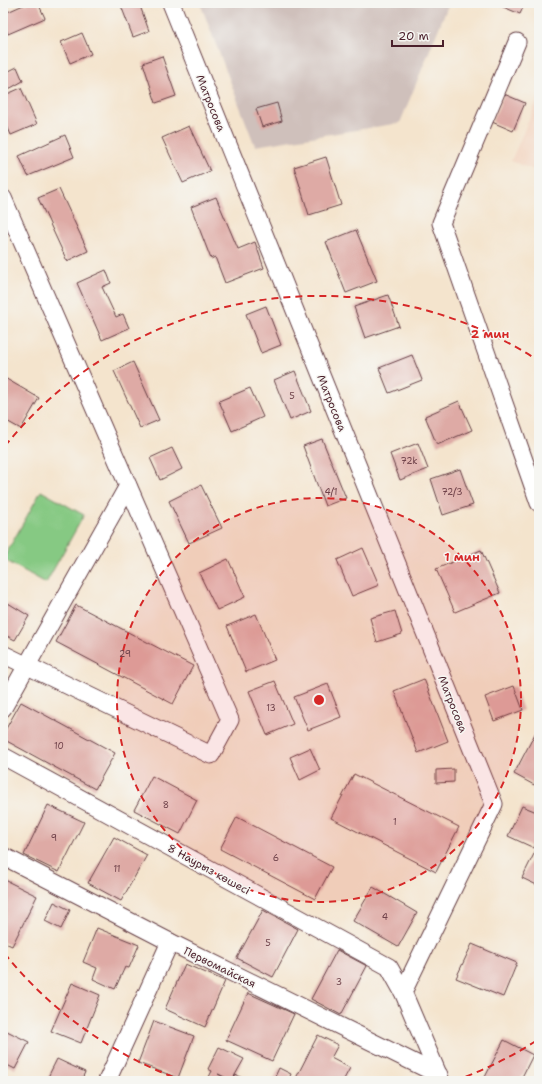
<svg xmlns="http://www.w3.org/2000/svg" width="542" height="1084" font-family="'Shantell Sans',sans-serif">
<rect width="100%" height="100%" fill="#f6f6f2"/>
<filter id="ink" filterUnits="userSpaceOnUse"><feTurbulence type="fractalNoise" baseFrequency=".025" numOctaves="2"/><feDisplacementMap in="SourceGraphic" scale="8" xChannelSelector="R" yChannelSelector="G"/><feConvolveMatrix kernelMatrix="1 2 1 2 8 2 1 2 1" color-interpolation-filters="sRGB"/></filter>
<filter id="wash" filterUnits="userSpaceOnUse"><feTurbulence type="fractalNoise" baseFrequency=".012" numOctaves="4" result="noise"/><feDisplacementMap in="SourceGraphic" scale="16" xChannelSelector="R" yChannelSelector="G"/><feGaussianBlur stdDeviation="0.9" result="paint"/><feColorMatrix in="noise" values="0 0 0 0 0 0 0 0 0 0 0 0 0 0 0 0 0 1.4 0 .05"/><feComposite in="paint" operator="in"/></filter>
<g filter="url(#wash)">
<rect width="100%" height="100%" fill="#f4e4cd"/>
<path fill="#f3d4bf" d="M539 96V172L511 161Z"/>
<path fill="#cfc0bb" d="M200 3H449L400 123 255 146Z"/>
<path fill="#86c983" stroke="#687457" d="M41 491 84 515 46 583 3 559Z"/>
<g id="blocks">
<g fill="#deaaa5">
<path d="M28 3H38L45 18 8 34 3 22V14Z"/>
<path d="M120 3H139L149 31 133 37Z"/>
<path d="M494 3H525L520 14Z"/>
<path d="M82 33 91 54 70 63 61 42Z"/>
<path d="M162 56 176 96 156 103 143 63Z"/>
<path d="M17 67 23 81 7 90 3 82V74Z"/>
<path d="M21 88 37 124 11 135 3 116V96Z"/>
<path d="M504 94 525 103 513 131 492 122Z"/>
<path d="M277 103 282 121 262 127 256 109Z"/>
<path d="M189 126 210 171 183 183 162 138Z"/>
<path d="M65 135 74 157 28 176 19 156Z"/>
<path d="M326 157 341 205 309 215 294 167Z"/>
<path d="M59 189 88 251 67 261 38 198Z"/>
<path d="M216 197 238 249 255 242 264 268 225 283 215 257 211 259 191 207Z"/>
<path d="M356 230 377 281 346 293 326 242Z"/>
<path d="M106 270 111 283 102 287 116 317 123 314 129 328 102 340 77 283Z"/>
<path d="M388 295 399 326 365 338 354 307Z"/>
<path d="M266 306 281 345 261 353 246 314Z"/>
<path d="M412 355 422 380 389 393 379 368Z"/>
<path d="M133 362 159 420 140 428 114 371Z"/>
<path d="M295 371 311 411 290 420 274 380Z"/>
<path d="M3 377 39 398 21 429 3 419Z"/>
<path d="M250 388 263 417 232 431 219 401Z"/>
<path d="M459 401 472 430 437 445 425 416Z"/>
<path d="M322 439 346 498 325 506 303 446Z"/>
<path d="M418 443 428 469 400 480 390 454Z"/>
<path d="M172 448 182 469 160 480 150 458Z"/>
<path d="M460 469 473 505 443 515 431 479Z"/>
<path d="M201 485 222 528 189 543 169 501Z"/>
<path d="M363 548 379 585 352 596 337 560Z"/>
<path d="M481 550 500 593 455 612 436 569Z"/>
<path d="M228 559 245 597 217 610 199 573Z"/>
<path d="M8 603 29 616 15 640 3 634V611Z"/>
<path d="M76 605 193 666 173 704 56 642Z"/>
<path d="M395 611 402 634 377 642 370 618Z"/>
<path d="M256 614 275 660 246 672 227 626Z"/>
<path d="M424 679 448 741 418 753 394 691Z"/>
<path d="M275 681 293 724 267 735 249 691Z"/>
<path d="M328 684 341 717 308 730 294 697Z"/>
<path d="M514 686 523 710 494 721 485 697Z"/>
<path d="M21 702 115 753 95 789 3 739V734Z"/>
<path d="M539 726V774L534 785 514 774Z"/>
<path d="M310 748 320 770 300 780 290 757Z"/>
<path d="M454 769V782L436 783V770Z"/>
<path d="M354 774 459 827 436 872 331 818Z"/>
<path d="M152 776 197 800 180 834 134 810Z"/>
<path d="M48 805 84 822 59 872 24 855Z"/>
<path d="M522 806 539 813V838L534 848 508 836Z"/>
<path d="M237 817 332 867 315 899 220 849Z"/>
<path d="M114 837 147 855 121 901 88 883Z"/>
<path d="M539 844V886L522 878Z"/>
<path d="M5 880 37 896 12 946 3 942V884Z"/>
<path d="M373 887 417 913 398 947 353 921Z"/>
<path d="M54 902 70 910 61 929 45 921Z"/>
<path d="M263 910 298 929 273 977 237 958Z"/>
<path d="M97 928 139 945 129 968 125 967 115 989 93 979 97 968 83 962Z"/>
<path d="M472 944 517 963 503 997 456 978Z"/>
<path d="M337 950 367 966 341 1015 311 999Z"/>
<path d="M185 964 225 981 205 1027 165 1009Z"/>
<path d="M72 983 100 995 81 1043 51 1031Z"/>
<path d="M248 993 294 1014 272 1061 226 1040Z"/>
<path d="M154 1021 194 1036 178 1078 138 1063Z"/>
<path d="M3 1029 29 1042 15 1069 3 1063Z"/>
<path d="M318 1035 338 1045 331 1058 350 1068 343 1081H297L295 1080Z"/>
<path d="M504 1040 533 1055 520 1081H483Z"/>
<path d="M219 1047 244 1059 235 1075 251 1081H235V1075L233 1081 218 1074 231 1081H207L212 1071 208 1069Z"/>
<path d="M57 1059 85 1072 81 1081H46Z"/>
<path d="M279 1068 291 1074 288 1081H273Z"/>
</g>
</g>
</g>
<g filter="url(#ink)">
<use href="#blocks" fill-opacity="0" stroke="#643d43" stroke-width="1"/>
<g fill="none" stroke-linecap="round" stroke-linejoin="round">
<g stroke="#643d43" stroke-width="19">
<g id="minor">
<path d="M171 3 494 804 403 992"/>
<path d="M517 42 441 223 539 503"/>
<path d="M3 198 230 720 211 755 3 654"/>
<path d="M3 708 128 486"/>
<path d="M3 756 389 967 403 992 441 1081"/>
<path d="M3 856 170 942 439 1075"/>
<path d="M107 1081 170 942"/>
</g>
</g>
<use href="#minor" stroke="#fff" stroke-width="17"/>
</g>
</g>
<circle cx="319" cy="700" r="202" fill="#d62828" fill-opacity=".12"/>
<g fill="none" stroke="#d62828" stroke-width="2" stroke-dasharray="7 5">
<circle cx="319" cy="700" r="202"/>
<path d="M536 1041A404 404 0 0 1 454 1081M184 1081A404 404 0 0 1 5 954M5 446A404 404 0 0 1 536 359"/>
</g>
<g text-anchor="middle" stroke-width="3" stroke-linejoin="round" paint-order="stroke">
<g font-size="9" fill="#6f424a">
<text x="292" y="399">5</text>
<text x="409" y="464">72k</text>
<text x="331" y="495">4/1</text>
<text x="452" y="495">72/3</text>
<text x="125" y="657">29</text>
<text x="271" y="711">13</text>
<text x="59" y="749">10</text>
<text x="166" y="808">8</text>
<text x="395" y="825">1</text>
<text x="54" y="841">9</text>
<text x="276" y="861">6</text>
<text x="117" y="872">11</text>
<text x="385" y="920">4</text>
<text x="268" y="946">5</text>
<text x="339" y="985">3</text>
</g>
<g font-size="11" fill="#4a1f2b" stroke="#f6f6f2">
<text transform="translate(211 103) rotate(68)" y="4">Матросова</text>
<text transform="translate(332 403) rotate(68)" y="4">Матросова</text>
<text transform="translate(453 704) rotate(68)" y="4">Матросова</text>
<text transform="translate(209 869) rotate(29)" y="4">8 Наурыз көшесі</text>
<text transform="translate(220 967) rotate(26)" y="4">Первомайская</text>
</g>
</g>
<circle cx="319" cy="700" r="6" fill="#d62828" stroke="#f6f6f2" stroke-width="2"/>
<g font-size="12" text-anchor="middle" font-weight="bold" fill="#d62828" stroke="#f6f6f2" stroke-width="3" stroke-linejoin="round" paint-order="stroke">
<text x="490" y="338">2 мин</text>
<text x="462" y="561">1 мин</text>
</g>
<rect width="542" height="1084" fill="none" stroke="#f6f6f2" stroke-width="16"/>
<path d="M392 40v6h51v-6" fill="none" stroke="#4a1f2b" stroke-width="2"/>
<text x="398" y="40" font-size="12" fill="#4a1f2b" stroke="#f6f6f2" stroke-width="3" paint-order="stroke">20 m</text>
</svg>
